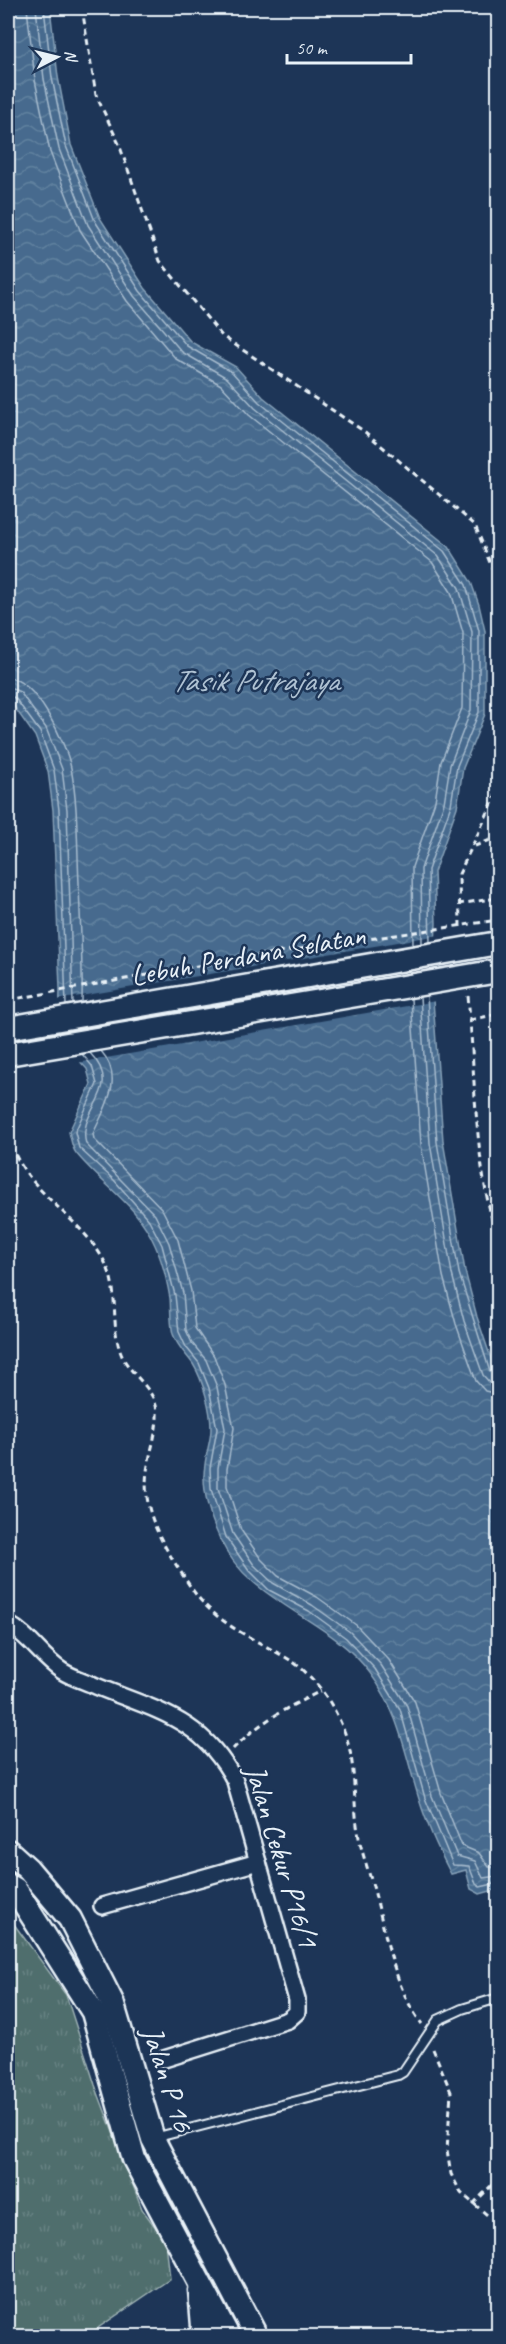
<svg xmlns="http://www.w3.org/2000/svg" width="506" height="2344" font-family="Caveat,sans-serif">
<defs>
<pattern id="grass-tufts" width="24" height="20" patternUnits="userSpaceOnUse" patternTransform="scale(1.5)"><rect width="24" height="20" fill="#4f6e6d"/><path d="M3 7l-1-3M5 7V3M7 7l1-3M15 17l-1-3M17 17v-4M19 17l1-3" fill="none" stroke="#688383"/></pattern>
<pattern id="water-waves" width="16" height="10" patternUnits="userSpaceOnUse" patternTransform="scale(1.5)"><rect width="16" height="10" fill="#466b8e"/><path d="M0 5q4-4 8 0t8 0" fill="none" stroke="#61819f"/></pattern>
</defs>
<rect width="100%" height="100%" fill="#1d3557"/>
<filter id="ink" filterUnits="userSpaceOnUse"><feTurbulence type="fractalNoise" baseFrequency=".0167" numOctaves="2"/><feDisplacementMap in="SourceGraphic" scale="12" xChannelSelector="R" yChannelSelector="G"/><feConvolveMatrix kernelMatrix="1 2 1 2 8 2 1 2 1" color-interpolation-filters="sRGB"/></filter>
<g filter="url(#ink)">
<path fill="url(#grass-tufts)" stroke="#9cb0b2" stroke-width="1.5" d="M8 1916 66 1995 95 2085 142 2209 166 2242 170 2279 86 2336H8Z"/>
<path fill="url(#water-waves)" stroke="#87a1b8" stroke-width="1.5" d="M8 8H50L58 77 71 145 100 218 145 288 191 342 236 367 263 397 449 547 471 582 479 605 485 631V714L463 768 457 807 434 872 436 923 433 1000 443 1141 465 1271 477 1317 498 1379V1889L480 1894 471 1889 466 1870 451 1874C438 1849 427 1825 419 1799 405 1754 399 1711 370 1673 328 1616 250 1604 220 1539 210 1518 201 1488 205 1465 206 1453 211 1440 211 1429 211 1410 203 1380 193 1364 186 1354 177 1346 173 1334 170 1322 171 1309 170 1298 167 1281 162 1260 155 1245 138 1205 103 1186 76 1153 72 1148 71 1139 69 1132L91 1084 87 1069 59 1039 60 989 53 810 48 771 35 736 8 698Z"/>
<path fill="#1d3557" d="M439 935 436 1001 77 1063 56 1039 57 1000Z"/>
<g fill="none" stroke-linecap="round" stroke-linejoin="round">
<g stroke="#a7bbce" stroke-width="1.5">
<path d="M27 8 35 80 50 152 80 230 127 301 176 359 221 385 249 415 432 562 451 592 463 633 462 708 441 762 435 801 412 867 413 945"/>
<path d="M36 8 44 79 59 149 88 225 134 296 182 352 227 378 255 408 438 556 459 588 472 632 471 710 450 765 444 803 421 869 422 943"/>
<path d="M44 8 52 78 66 146 95 221 140 291 187 346 232 372 259 402 444 551 466 585 479 631V712L457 766 451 805 428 870 430 942"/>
<path d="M8 678C36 679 66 743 71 768 78 805 77 844 79 883 80 922 83 962 82 1002"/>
<path d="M8 687 20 692 46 728 62 769 67 810 73 1004"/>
<path d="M8 695 15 698 40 732 54 770 59 810 66 1005"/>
<path d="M427 996 437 1142 459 1273 490 1372 498 1377"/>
<path d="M420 997 430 1143 452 1274 464 1321 483 1375 490 1383 498 1385"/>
<path d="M411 999 421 1144 443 1276 456 1324 476 1381 485 1391 498 1394"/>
<path d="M101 1051C125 1078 105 1107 93 1134L94 1139 162 1209 178 1240 191 1291 195 1328 214 1356 225 1385 234 1428 227 1469V1486L241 1530 261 1559 278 1576 317 1597 356 1625 389 1660 415 1702 441 1793 462 1846 479 1853 489 1867H498"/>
<path d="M90 1053C126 1091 76 1109 86 1144L155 1215 169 1243 183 1293 186 1330 192 1343 206 1360 217 1387 225 1429 218 1468V1488L233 1534 254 1565 273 1583 312 1605 350 1632 381 1665 407 1706 432 1796 457 1856 475 1861 483 1878 498 1876"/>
<path d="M82 1054 92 1066 97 1084 75 1132 79 1148 114 1180 149 1220 162 1245 175 1295 179 1332 186 1347 199 1363 209 1388 217 1429 210 1468 211 1489 226 1537 249 1570 269 1590 309 1611 346 1638 375 1669 400 1709 425 1798 453 1865 469 1866 476 1884 480 1887 498 1883"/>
</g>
<g stroke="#e8f1f8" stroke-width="12">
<path id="lane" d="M154 2138 398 2075 403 2072 438 2020 462 2009 498 1998"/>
</g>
<g stroke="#e8f1f8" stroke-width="20">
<g id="street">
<path d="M8 1624C29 1635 42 1658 62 1671 73 1678 85 1681 96 1686 157 1711 202 1718 235 1781L297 2000V2012L288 2020 164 2059"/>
<path d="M102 1906 258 1862"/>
</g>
</g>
<g stroke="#e8f1f8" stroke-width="27">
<g id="secondary">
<path d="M8 1851 28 1869 70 1919 112 2002 153 2139 256 2336"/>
<path d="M8 1885 15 1889 93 2012 134 2159 228 2336"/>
<path d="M200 2290 203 2326 201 2336"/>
</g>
</g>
<g stroke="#e8f1f8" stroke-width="3" stroke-dasharray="6 4.5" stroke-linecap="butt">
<path d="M82 8 96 95 119 144 160 261 222 336 365 432 475 525 498 583"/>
<path d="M475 846 498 837"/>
<path d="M458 904 498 898"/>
<path d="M460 927 459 874 498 791"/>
<path d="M8 979V1009"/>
<path d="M468 996C476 1080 473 1159 498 1241"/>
<path d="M9 1000 259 955 498 920"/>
<path d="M470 1020 498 1014"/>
<path d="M9 1072C9 1092 5 1126 11 1144 29 1196 87 1220 108 1269 119 1297 110 1328 122 1356 131 1375 155 1389 157 1411 158 1430 150 1451 147 1471 141 1515 167 1551 190 1586 214 1623 249 1636 285 1657 314 1673 337 1708 347 1739 356 1768 353 1802 358 1832 361 1852 369 1871 374 1890 386 1934 394 1988 422 2024"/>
<path d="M233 1749C259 1722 288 1707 321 1691"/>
<path d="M433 2049 451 2092 447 2150 451 2174 461 2193 498 2224"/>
<path d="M473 2204 498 2179"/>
</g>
<use href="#lane" stroke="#1d3557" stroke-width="8"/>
<use href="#street" stroke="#1d3557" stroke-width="15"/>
<use href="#secondary" stroke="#1d3557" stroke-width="22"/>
<g stroke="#e8f1f8" stroke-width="27" stroke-linecap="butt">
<g id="secondary-bridge">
<path d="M8 1028 498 943"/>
<path d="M8 1054 498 971"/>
</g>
</g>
<use href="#secondary-bridge" stroke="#1d3557" stroke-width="22"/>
</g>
</g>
<g text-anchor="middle" stroke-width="5" stroke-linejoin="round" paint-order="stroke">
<g font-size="30" fill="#e8f1f8" stroke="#1d3557">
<text transform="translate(248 955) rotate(-10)" y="10">Lebuh Perdana Selatan</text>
<text transform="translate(282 1856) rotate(73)" y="10">Jalan Cekur P16/1</text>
<text transform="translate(168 2079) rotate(72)" y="10">Jalan P 16</text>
</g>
<g font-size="32" font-style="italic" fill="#afc2d3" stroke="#1d3557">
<text x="255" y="691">Tasik Putrajaya</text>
</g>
</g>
<rect width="506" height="2344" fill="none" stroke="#1d3557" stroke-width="30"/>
<rect x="15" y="15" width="476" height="2314" fill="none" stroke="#e8f1f8" stroke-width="2" filter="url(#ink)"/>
<g transform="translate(57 57) rotate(83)" stroke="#1d3557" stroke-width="4.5" paint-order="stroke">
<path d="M0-4.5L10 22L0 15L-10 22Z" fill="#e8f1f8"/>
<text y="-9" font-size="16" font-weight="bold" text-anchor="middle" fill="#e8f1f8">N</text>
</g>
<path d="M287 54v9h124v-9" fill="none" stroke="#e8f1f8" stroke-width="3"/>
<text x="296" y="54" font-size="18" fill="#e8f1f8" stroke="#1d3557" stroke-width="4.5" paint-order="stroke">50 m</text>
</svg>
